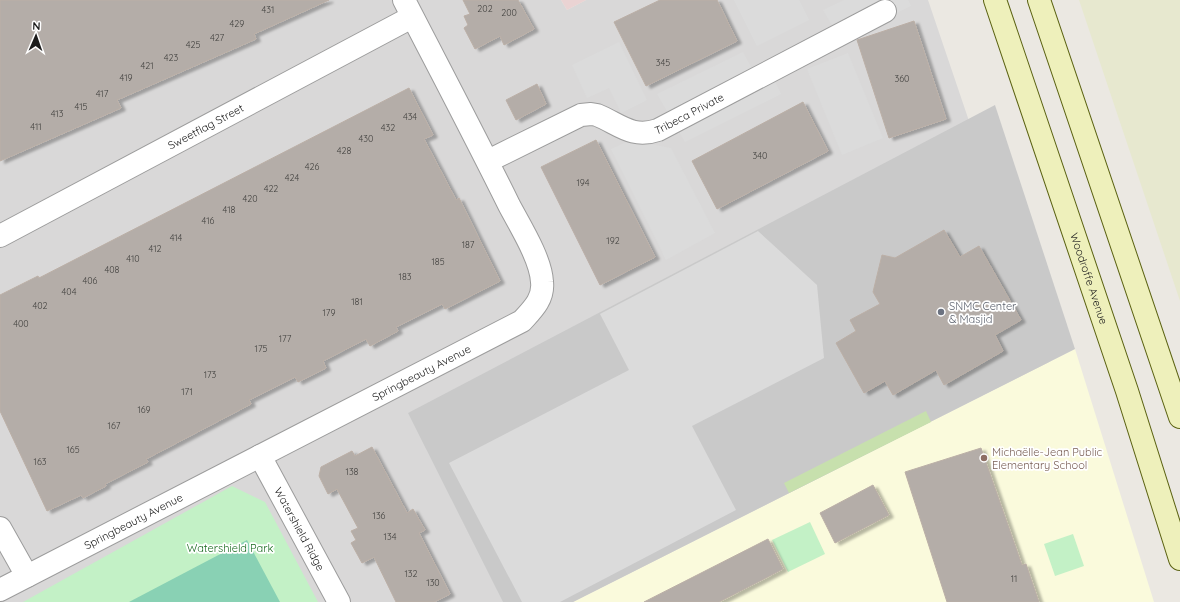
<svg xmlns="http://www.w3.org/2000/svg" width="1180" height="602" font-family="Quicksand,sans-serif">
<defs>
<filter id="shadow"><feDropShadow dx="4.5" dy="2.5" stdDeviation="1" flood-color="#0004"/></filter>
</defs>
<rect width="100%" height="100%" fill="#ebe8e2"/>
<path fill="#d9d8d8" d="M0 0H561L567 10 586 0H928L1132 602H0Z"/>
<path fill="#ead3d3" d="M561 0H586L567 10Z"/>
<path fill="#fafadc" d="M1075 349 1154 602H573Z"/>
<path fill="#c9c9c9" d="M995 105 1075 349 573 602H503L408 413Z"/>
<path fill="#e7e8cf" d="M1079 0H1180V301Z"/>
<path fill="#c7e0ad" d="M926 411 931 422 789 493 784 483Z"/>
<g fill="#c3f1c6">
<path d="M232 486 265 502 318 602H23Z"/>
<path d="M810 522 825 554 788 572 772 540Z"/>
<path d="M1073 534 1084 566 1055 576 1044 544Z"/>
</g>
<path fill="#89d1b4" d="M247 540 280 602H129Z"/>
<g fill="#dbdbdb">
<path d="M734 0H799L809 20 757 46Z"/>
<path d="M844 0H908L911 6 841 41 823 10Z"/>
<path d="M619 42 647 100 621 113 609 88 587 98 572 65Z"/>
<path d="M743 52 752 69 771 74 781 94 685 142 657 94Z"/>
<path d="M848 53 883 138 842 155 807 69Z"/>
<path d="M631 140 671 148 715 233 666 260 611 149Z"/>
<path d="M758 231 817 285 824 358 692 426 736 510 560 602H522L449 463 629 370 600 314Z"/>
</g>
<g fill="#b4ada8" stroke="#bbafa6" filter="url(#shadow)">
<path d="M0 0H329L254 34 256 39 117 100 121 108 0 161Z"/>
<path d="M463 0H518L534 29 504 45 500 36 475 49 464 28 468 25 464 16 470 14Z"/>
<path d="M660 0H717L737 41 646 86 614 22Z"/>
<path d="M914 21 946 119 889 138 857 40Z"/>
<path d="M537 84 546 104 516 120 506 100Z"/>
<path d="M409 88 433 135 424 139 456 200 459 198 500 281 445 309 442 304 396 327 398 331 370 346 366 339 323 361 326 368 298 382 295 377 249 400 251 404 146 459 148 462 105 484 106 486 83 498 81 495 47 511 0 411V295L38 276 39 278Z"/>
<path d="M803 102 828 151 717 209 692 161Z"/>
<path d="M596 140 655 257 600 285 541 167Z"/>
<path d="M944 230 960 257 979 246 1021 320 995 335 1003 351 944 385 936 370 893 395 885 381 864 393 836 343 856 331 850 320 880 304 873 292 882 255 895 258Z"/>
<path d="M372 447 407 513 413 509 425 530 419 533 450 594 434 602H396L374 557 362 563 351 543 356 540 351 531 358 528 337 489 328 494 319 476 321 467 352 451 355 456Z"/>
<path d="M981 448 1022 565 1026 564 1039 602H947L905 472Z"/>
<path d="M873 485 889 515 835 543 820 513Z"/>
<path d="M768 539 783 569 760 581 719 602H644Z"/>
</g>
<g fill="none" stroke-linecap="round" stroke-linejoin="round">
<g stroke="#9c9c9c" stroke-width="24">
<g id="street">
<path id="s1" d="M488 161 581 115 591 114 597 115C619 124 632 139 658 130L885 11"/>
<path id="s2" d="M0 236 412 17"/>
<path id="s3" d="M260 456 339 602"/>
<path d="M0 528 27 576"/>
<path id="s4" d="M0 590 522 321C532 310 544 299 542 282 541 259 520 226 509 205 475 136 439 68 404 0"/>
</g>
</g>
<g stroke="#5b6212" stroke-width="24">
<g id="secondary">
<path id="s5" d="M995 0 1127 391 1180 559"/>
<path d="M1039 0 1180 417"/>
</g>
</g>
<use href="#street" stroke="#fff" stroke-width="22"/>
<use href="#secondary" stroke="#eef0bb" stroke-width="22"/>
</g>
<circle fill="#6b7280" stroke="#fff" stroke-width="1.5" cx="941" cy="312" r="4"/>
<circle fill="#8d6e63" stroke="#fff" stroke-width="1.5" cx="984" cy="458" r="4"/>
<g text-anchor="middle" stroke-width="3.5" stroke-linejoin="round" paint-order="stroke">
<g font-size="9" fill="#41403e">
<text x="485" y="12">202</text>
<text x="268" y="13">431</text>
<text x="509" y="16">200</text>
<text x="237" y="27">429</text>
<text x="217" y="41">427</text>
<text x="193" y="48">425</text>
<text x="171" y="61">423</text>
<text x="663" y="66">345</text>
<text x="147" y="69">421</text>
<text x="126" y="81">419</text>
<text x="902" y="82">360</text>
<text x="102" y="97">417</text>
<text x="81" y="110">415</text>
<text x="57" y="117">413</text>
<text x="410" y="120">434</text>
<text x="36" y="130">411</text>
<text x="388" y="131">432</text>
<text x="366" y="142">430</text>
<text x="344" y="154">428</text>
<text x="760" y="159">340</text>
<text x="312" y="170">426</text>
<text x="292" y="181">424</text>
<text x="583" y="186">194</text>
<text x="271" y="192">422</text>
<text x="250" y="202">420</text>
<text x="229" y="213">418</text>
<text x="208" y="224">416</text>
<text x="176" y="241">414</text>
<text x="613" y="244">192</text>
<text x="468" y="248">187</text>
<text x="155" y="252">412</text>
<text x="133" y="262">410</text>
<text x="438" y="265">185</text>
<text x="112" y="273">408</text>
<text x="405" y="280">183</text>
<text x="90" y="284">406</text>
<text x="69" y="295">404</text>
<text x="357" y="305">181</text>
<text x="40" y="309">402</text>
<text x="329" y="316">179</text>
<text x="21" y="327">400</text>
<text x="285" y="342">177</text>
<text x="261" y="352">175</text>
<text x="210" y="378">173</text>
<text x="187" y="395">171</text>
<text x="144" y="413">169</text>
<text x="114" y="429">167</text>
<text x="73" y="453">165</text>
<text x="40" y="465">163</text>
<text x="352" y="475">138</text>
<text x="379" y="519">136</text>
<text x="390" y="540">134</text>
<text x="411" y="577">132</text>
<text x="1014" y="582">11</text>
<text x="433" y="586">130</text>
</g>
<g font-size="11" fill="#1b1b1b" stroke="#fff">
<text dy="4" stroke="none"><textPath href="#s1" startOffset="220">Tribeca Private</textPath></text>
<text dy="4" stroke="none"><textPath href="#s2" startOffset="233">Sweetflag Street</textPath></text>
<text dy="4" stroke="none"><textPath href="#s5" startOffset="294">Woodroffe Avenue</textPath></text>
<text dy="4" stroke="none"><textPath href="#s4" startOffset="474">Springbeauty Avenue</textPath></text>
<text dy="4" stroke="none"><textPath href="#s4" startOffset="150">Springbeauty Avenue</textPath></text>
<text dy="4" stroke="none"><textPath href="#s3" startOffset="83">Watershield Ridge</textPath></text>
</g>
<g font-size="11" fill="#5b616d" stroke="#fff" text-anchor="start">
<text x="949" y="310">SNMC Center<tspan x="949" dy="13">&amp; Masjid</tspan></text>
</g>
<g font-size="11" fill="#785e54" stroke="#fff" text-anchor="start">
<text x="992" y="456">Michaëlle-Jean Public<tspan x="992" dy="13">Elementary School</tspan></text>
</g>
<g font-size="11" fill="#186a1e" stroke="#fff">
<text x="230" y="552">Watershield Park</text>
</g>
</g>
<g transform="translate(36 36) rotate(2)" stroke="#ffffff" stroke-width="3" paint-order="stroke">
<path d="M0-3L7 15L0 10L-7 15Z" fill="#1b1b1b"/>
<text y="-6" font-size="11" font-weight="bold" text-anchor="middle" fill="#1b1b1b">N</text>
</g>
</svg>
